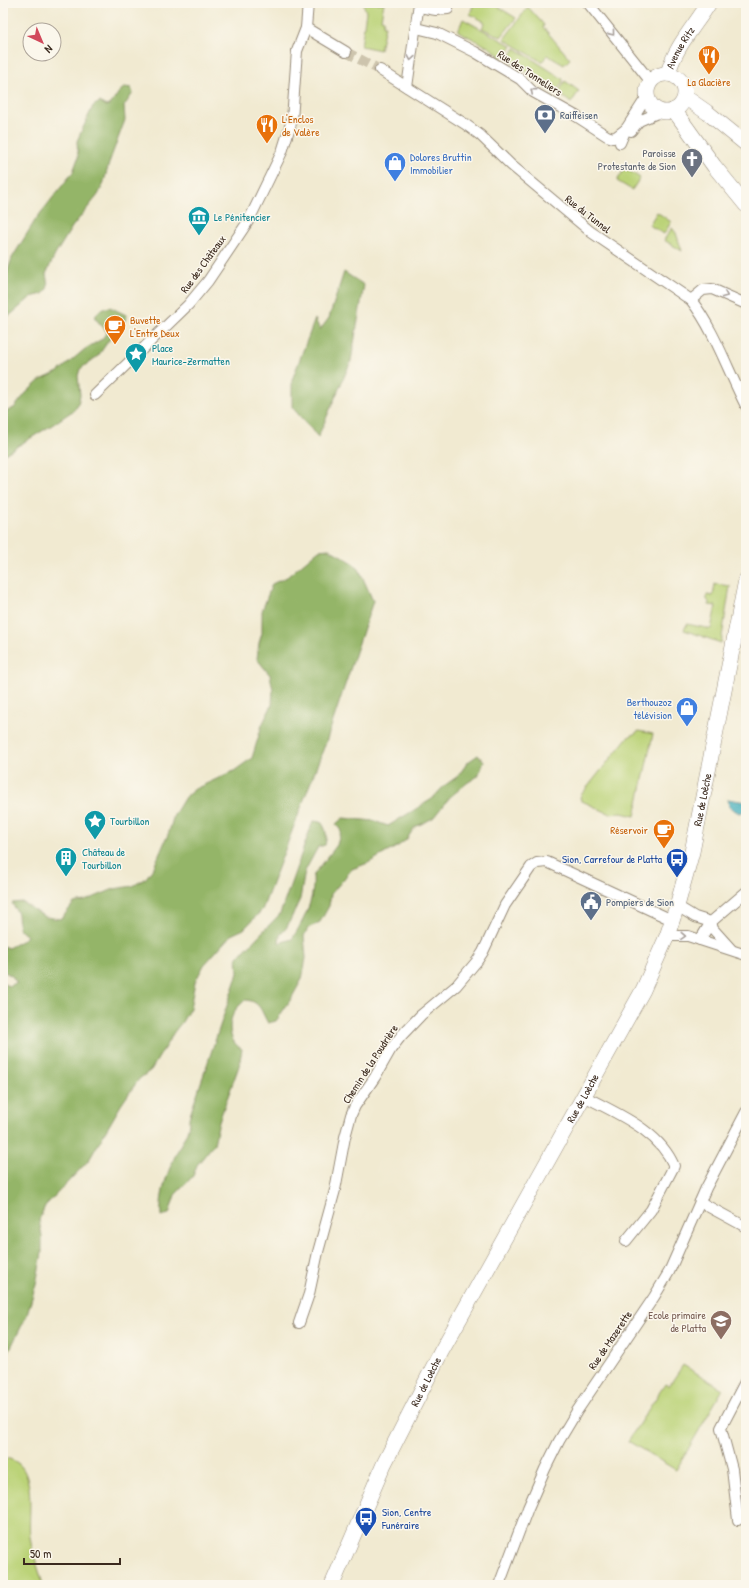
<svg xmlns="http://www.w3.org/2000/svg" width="749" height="1588" font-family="'Patrick Hand',sans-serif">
<rect width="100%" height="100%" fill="#fbf7ec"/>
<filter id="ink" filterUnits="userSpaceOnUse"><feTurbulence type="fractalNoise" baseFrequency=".025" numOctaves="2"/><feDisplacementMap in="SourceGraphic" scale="8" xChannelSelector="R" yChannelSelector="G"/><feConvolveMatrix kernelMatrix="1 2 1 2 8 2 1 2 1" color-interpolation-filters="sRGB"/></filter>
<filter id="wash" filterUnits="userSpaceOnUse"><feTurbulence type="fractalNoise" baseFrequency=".012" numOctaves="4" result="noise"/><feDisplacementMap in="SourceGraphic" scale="16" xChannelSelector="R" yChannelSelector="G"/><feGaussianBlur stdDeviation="0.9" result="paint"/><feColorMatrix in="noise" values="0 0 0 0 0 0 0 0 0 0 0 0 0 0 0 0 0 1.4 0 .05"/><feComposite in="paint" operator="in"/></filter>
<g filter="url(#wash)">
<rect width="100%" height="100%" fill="#f1ead1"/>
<g fill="#bbd378" stroke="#7b7e4b">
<path d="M363 3H384L381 19 384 20 383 26H385L380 50 361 46 366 12Z"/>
<path d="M474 3H492L516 18 501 37 482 28 485 22 470 14Z"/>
<path d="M528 7 544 25 543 27 570 59 564 65 547 55 542 62 504 39Z"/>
<path d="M463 19 512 46 502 58 498 57 499 55 490 48 458 31Z"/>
<path d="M515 48 563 79 562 83 554 94 509 59Z"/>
<path d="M565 81 579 91 571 103 558 93Z"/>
<path d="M625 168 640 178 632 190 617 181Z"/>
<path d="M657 212 671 222 664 234 649 225Z"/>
<path d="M672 228 676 233 682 251 664 240Z"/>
<path d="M715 584 730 586 721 643 684 630 687 624 711 629 716 606 709 605V602L707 600V595L713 596Z"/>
<path d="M639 731 653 734 635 816 621 813 610 814 582 801 580 798 581 795 627 738Z"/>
<path d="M683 1365 723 1389 676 1470 628 1441 665 1384 669 1386Z"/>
<path d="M3 1458C40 1460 27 1514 30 1537 32 1553 39 1569 43 1585H3Z"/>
</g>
<g fill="#94b568" stroke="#687043">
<path d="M125 87 131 88 133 93 124 106 125 120 110 160 103 185 98 195 72 227 55 255 46 274 48 286 46 291 43 294 31 297 14 312 3 320V285L12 258 36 219 73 172 78 158 77 141 93 106 100 102 106 106 111 104 119 92Z"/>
<path d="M344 272 364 285 351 361 318 437 292 407V380L315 319 320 330 329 318Z"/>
<path d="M110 307 126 315 127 318 111 337 98 356 80 369 78 376 80 395 78 404 74 410 52 425 3 455V413L14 408 26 393 39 381 58 372 85 349 102 339 107 332 95 318C97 310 103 309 110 307Z"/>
<path d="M329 549 350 561 359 569 373 601 326 742 262 910 244 929 231 935 204 965 195 982 190 1008 182 1022 174 1032 151 1070 139 1079 121 1105 89 1160 45 1206 39 1220 42 1236V1253L36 1284 27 1315 3 1363V982L8 986 17 983 12 976 3 971V946L8 948 23 940 27 936 19 929 18 914 12 903 22 902 45 917 61 919 74 903 85 901 114 889 133 886 146 878 154 867 169 832 174 815 185 797 195 789 234 771 252 758 262 725 272 705 273 690 270 675 257 659 259 643 262 633V611L272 584 287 577 319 550Z"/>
<path d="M478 755 484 762 478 776 467 783 450 797 433 818 415 827 406 840 398 846 368 863 352 869 331 894 329 906 320 922 308 928 304 936 306 958 302 979 291 999 276 1021 268 1023C261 1012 261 1001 245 1000 242 1003 239 1006 236 1009 227 1022 228 1042 242 1049L239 1066 219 1121 214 1144 197 1165 193 1176 175 1195 169 1214 161 1216C159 1194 168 1170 178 1150 183 1139 190 1130 189 1118L238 973 237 958 280 914 313 821 321 822C327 830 327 836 325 845L318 847 305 871 300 899 287 927 280 935 279 943 292 939C304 920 315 899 313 876L337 845 341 831 336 824 343 818 374 821 388 826 432 799 444 786 458 776 468 762Z"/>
</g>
<path fill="#3dacba" stroke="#3c6b6c" d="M728 799 746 802V811L739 813 729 807Z"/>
</g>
<g filter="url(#ink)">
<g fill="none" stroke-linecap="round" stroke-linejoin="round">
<path stroke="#cdc4ad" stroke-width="10" stroke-dasharray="10 5" stroke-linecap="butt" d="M346 52 380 70"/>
<g stroke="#968a78" stroke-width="12">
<g id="street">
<path d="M588 3 651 82"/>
<path d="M419 7 436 10 448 9 449 3"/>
<path d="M306 28 346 52"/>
<path d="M416 28 437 33 475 52 520 79 533 92 576 116 607 136 613 138 617 136 626 129"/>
<path d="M380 70 465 124 480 135 511 165 591 232 691 300C715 331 728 371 746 406"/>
<path d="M407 87 419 3"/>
<path d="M631 131 639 121 662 111"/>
<path d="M620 143 626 129 648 95"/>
<path d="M691 300 703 290 712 289 746 304"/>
<path d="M95 395 188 305 208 281 249 220 282 152 292 120 297 51 306 28 308 3"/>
<path d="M677 906 695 917 711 922"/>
<path d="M711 922 713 929 731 949"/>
<path d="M667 936H688L746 955"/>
<path d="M700 940 711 922 746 892"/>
<path d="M584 1096C617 1114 659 1130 674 1166L651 1210 626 1241"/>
<path d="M700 1202 746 1227"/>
<path d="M299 1323 309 1294 318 1252 335 1190 345 1137 351 1115 355 1106 375 1077 391 1049 401 1036 421 1015 456 986 477 961 483 952 505 905 531 867 537 863 547 862 672 920"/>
<path d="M738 1520 732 1469 721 1428 746 1380"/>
<path d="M499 1585 528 1508 545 1469 559 1441 577 1411 654 1297 669 1272 706 1188 746 1112"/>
</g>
</g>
<g stroke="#968a78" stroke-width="16">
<g id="secondary">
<path id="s1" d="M668 74C674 48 695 26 709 3"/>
<circle cx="666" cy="93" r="19"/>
<path d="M685 97 708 113 746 144"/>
<path d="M674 110 714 166 746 205"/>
<path id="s2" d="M332 1585 384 1464 441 1352 643 990 667 936 677 906 692 852 746 580"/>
</g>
</g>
<use href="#street" stroke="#fff" stroke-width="10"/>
<use href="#secondary" stroke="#fff" stroke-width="15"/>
</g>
<defs><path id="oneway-chevron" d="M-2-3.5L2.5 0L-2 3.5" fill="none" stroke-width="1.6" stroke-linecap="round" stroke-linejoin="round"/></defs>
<g stroke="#a79f9a">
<use href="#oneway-chevron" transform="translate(612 33) rotate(51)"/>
<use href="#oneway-chevron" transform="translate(411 58) rotate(99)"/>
<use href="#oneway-chevron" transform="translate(533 91) rotate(-140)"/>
<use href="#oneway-chevron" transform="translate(725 295) rotate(23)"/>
<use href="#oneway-chevron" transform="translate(683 936) rotate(3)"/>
</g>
</g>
<defs>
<g id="restaurant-pin" transform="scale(1.15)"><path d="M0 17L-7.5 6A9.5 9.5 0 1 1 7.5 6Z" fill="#e8710a" stroke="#fbf7ec"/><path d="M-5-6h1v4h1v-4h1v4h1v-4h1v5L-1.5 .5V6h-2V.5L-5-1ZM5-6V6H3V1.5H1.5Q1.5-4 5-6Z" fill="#fff"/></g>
<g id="bank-pin" transform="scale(1.15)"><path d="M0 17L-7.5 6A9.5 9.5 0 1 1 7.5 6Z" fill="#5c6f8a" stroke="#fbf7ec"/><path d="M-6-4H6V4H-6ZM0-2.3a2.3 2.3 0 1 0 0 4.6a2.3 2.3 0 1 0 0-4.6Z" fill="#fff"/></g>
<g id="church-pin" transform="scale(1.15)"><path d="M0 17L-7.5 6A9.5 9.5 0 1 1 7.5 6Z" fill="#6b7280" stroke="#fbf7ec"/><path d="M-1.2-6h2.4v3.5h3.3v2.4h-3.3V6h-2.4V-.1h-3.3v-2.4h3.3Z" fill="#fff"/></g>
<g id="shop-pin" transform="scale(1.15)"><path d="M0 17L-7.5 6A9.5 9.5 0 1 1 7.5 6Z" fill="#3f7fe0" stroke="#fbf7ec"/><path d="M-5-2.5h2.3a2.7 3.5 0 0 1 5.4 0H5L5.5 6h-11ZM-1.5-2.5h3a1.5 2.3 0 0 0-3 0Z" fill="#fff"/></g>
<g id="museum-pin" transform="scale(1.15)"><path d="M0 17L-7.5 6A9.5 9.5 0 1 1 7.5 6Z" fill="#0f9aa8" stroke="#fbf7ec"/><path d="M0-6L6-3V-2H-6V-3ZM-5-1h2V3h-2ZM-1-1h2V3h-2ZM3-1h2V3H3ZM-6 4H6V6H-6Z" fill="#fff"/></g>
<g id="cafe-pin" transform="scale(1.15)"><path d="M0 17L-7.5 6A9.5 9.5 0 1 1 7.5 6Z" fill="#e8710a" stroke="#fbf7ec"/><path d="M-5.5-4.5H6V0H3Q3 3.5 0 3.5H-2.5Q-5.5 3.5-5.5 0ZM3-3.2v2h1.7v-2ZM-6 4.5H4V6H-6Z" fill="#fff"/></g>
<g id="sight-pin" transform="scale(1.15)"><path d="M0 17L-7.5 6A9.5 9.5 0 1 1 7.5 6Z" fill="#0f9aa8" stroke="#fbf7ec"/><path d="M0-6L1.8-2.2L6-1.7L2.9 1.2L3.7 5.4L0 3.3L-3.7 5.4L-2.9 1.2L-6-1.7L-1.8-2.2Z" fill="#fff"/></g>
<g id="building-pin" transform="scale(1.15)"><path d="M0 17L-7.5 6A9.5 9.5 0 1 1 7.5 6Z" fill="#0f9aa8" stroke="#fbf7ec"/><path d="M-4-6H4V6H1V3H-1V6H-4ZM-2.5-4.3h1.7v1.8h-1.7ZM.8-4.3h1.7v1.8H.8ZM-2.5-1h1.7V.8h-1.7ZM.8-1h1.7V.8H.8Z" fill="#fff"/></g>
<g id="bus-pin" transform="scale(1.15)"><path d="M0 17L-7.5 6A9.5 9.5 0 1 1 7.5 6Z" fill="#1a4fb4" stroke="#fbf7ec"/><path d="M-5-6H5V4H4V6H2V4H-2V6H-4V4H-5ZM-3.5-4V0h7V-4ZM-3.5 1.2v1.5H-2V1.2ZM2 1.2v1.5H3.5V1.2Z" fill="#fff"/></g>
<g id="civic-pin" transform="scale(1.15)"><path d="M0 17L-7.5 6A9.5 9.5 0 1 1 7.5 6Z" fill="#5c6f8a" stroke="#fbf7ec"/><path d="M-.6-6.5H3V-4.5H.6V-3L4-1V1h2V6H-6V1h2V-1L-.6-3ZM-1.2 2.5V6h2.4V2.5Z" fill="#fff"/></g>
<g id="school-pin" transform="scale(1.15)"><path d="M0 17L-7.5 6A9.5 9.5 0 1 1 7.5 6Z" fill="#8d6e63" stroke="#fbf7ec"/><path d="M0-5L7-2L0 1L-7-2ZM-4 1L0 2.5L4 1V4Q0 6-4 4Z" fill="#fff"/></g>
</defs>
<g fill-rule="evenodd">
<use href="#restaurant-pin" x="709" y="56"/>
<use href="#bank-pin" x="545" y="115"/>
<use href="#restaurant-pin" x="267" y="125"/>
<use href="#church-pin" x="692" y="159"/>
<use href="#shop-pin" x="395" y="163"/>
<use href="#museum-pin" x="199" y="217"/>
<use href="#cafe-pin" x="115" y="326"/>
<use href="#sight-pin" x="136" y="354"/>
<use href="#shop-pin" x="687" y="708"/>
<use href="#sight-pin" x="95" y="821"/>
<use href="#cafe-pin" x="664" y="830"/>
<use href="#building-pin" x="66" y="858"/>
<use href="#bus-pin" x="677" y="859"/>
<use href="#civic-pin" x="591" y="902"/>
<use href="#school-pin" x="721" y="1321"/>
<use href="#bus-pin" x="366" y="1518"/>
</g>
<g text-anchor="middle" stroke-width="3" stroke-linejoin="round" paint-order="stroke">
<g font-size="11" fill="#3b2a1e" stroke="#fbf7ec">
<text dy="4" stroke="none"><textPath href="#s1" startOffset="29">Avenue Ritz</textPath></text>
<text transform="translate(530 73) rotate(33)" y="4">Rue des Tonneliers</text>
<text transform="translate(588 214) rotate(38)" y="4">Rue du Tunnel</text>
<text transform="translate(203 264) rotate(-54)" y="4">Rue des Châteaux</text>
<text dy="4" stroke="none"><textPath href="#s2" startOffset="872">Rue de Loèche</textPath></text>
<text transform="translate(370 1064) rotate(-57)" y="4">Chemin de la Poudrière</text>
<text dy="4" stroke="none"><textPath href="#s2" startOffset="548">Rue de Loèche</textPath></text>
<text transform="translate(610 1340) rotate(-56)" y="4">Rue de Mazerette</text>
<text dy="4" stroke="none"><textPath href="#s2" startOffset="224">Rue de Loèche</textPath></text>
</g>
<g font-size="11" fill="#c56008" stroke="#fbf7ec" text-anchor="start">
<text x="709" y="86" text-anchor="middle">La Glacière</text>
<text x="282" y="123">L'Enclos<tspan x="282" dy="13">de Valère</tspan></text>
<text x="130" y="324">Buvette<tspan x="130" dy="13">L'Entre Deux</tspan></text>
<text x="648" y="834" text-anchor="end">Réservoir</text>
</g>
<g font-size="11" fill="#4e5e75" stroke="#fbf7ec" text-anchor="start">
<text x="560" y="119">Raiffeisen</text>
<text x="606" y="906">Pompiers de Sion</text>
</g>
<g font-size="11" fill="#5b616d" stroke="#fbf7ec" text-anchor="end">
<text x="676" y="157">Paroisse<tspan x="676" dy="13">Protestante de Sion</tspan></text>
</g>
<g font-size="11" fill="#366cbe" stroke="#fbf7ec" text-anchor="start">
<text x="410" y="161">Dolores Bruttin<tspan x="410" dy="13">Immobilier</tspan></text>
<text x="672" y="706" text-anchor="end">Berthouzoz<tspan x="672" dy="13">télévision</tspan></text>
</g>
<g font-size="11" fill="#0d838f" stroke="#fbf7ec" text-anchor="start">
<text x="214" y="221">Le Pénitencier</text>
<text x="152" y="352">Place<tspan x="152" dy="13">Maurice-Zermatten</tspan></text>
<text x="110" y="825">Tourbillon</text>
<text x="82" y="856">Château de<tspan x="82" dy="13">Tourbillon</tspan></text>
</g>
<g font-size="11" fill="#164399" stroke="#fbf7ec" text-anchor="end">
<text x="662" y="863">Sion, Carrefour de Platta</text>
<text x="382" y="1516" text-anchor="start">Sion, Centre<tspan x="382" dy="13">Funéraire</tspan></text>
</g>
<g font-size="11" fill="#785e54" stroke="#fbf7ec" text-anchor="end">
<text x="706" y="1319">Ecole primaire<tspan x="706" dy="13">de Platta</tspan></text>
</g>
</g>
<rect width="749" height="1588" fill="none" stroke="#fbf7ec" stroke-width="16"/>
<g transform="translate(42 42) rotate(136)"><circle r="19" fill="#fbf7ec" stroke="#aea59a"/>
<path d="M0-3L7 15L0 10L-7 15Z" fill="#d1495b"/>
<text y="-6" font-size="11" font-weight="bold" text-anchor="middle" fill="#3b2a1e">N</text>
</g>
<path d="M24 1558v6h96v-6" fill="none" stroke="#3b2a1e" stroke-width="2"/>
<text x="30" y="1558" font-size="12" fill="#3b2a1e" stroke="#fbf7ec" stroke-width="3" paint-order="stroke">50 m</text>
</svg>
